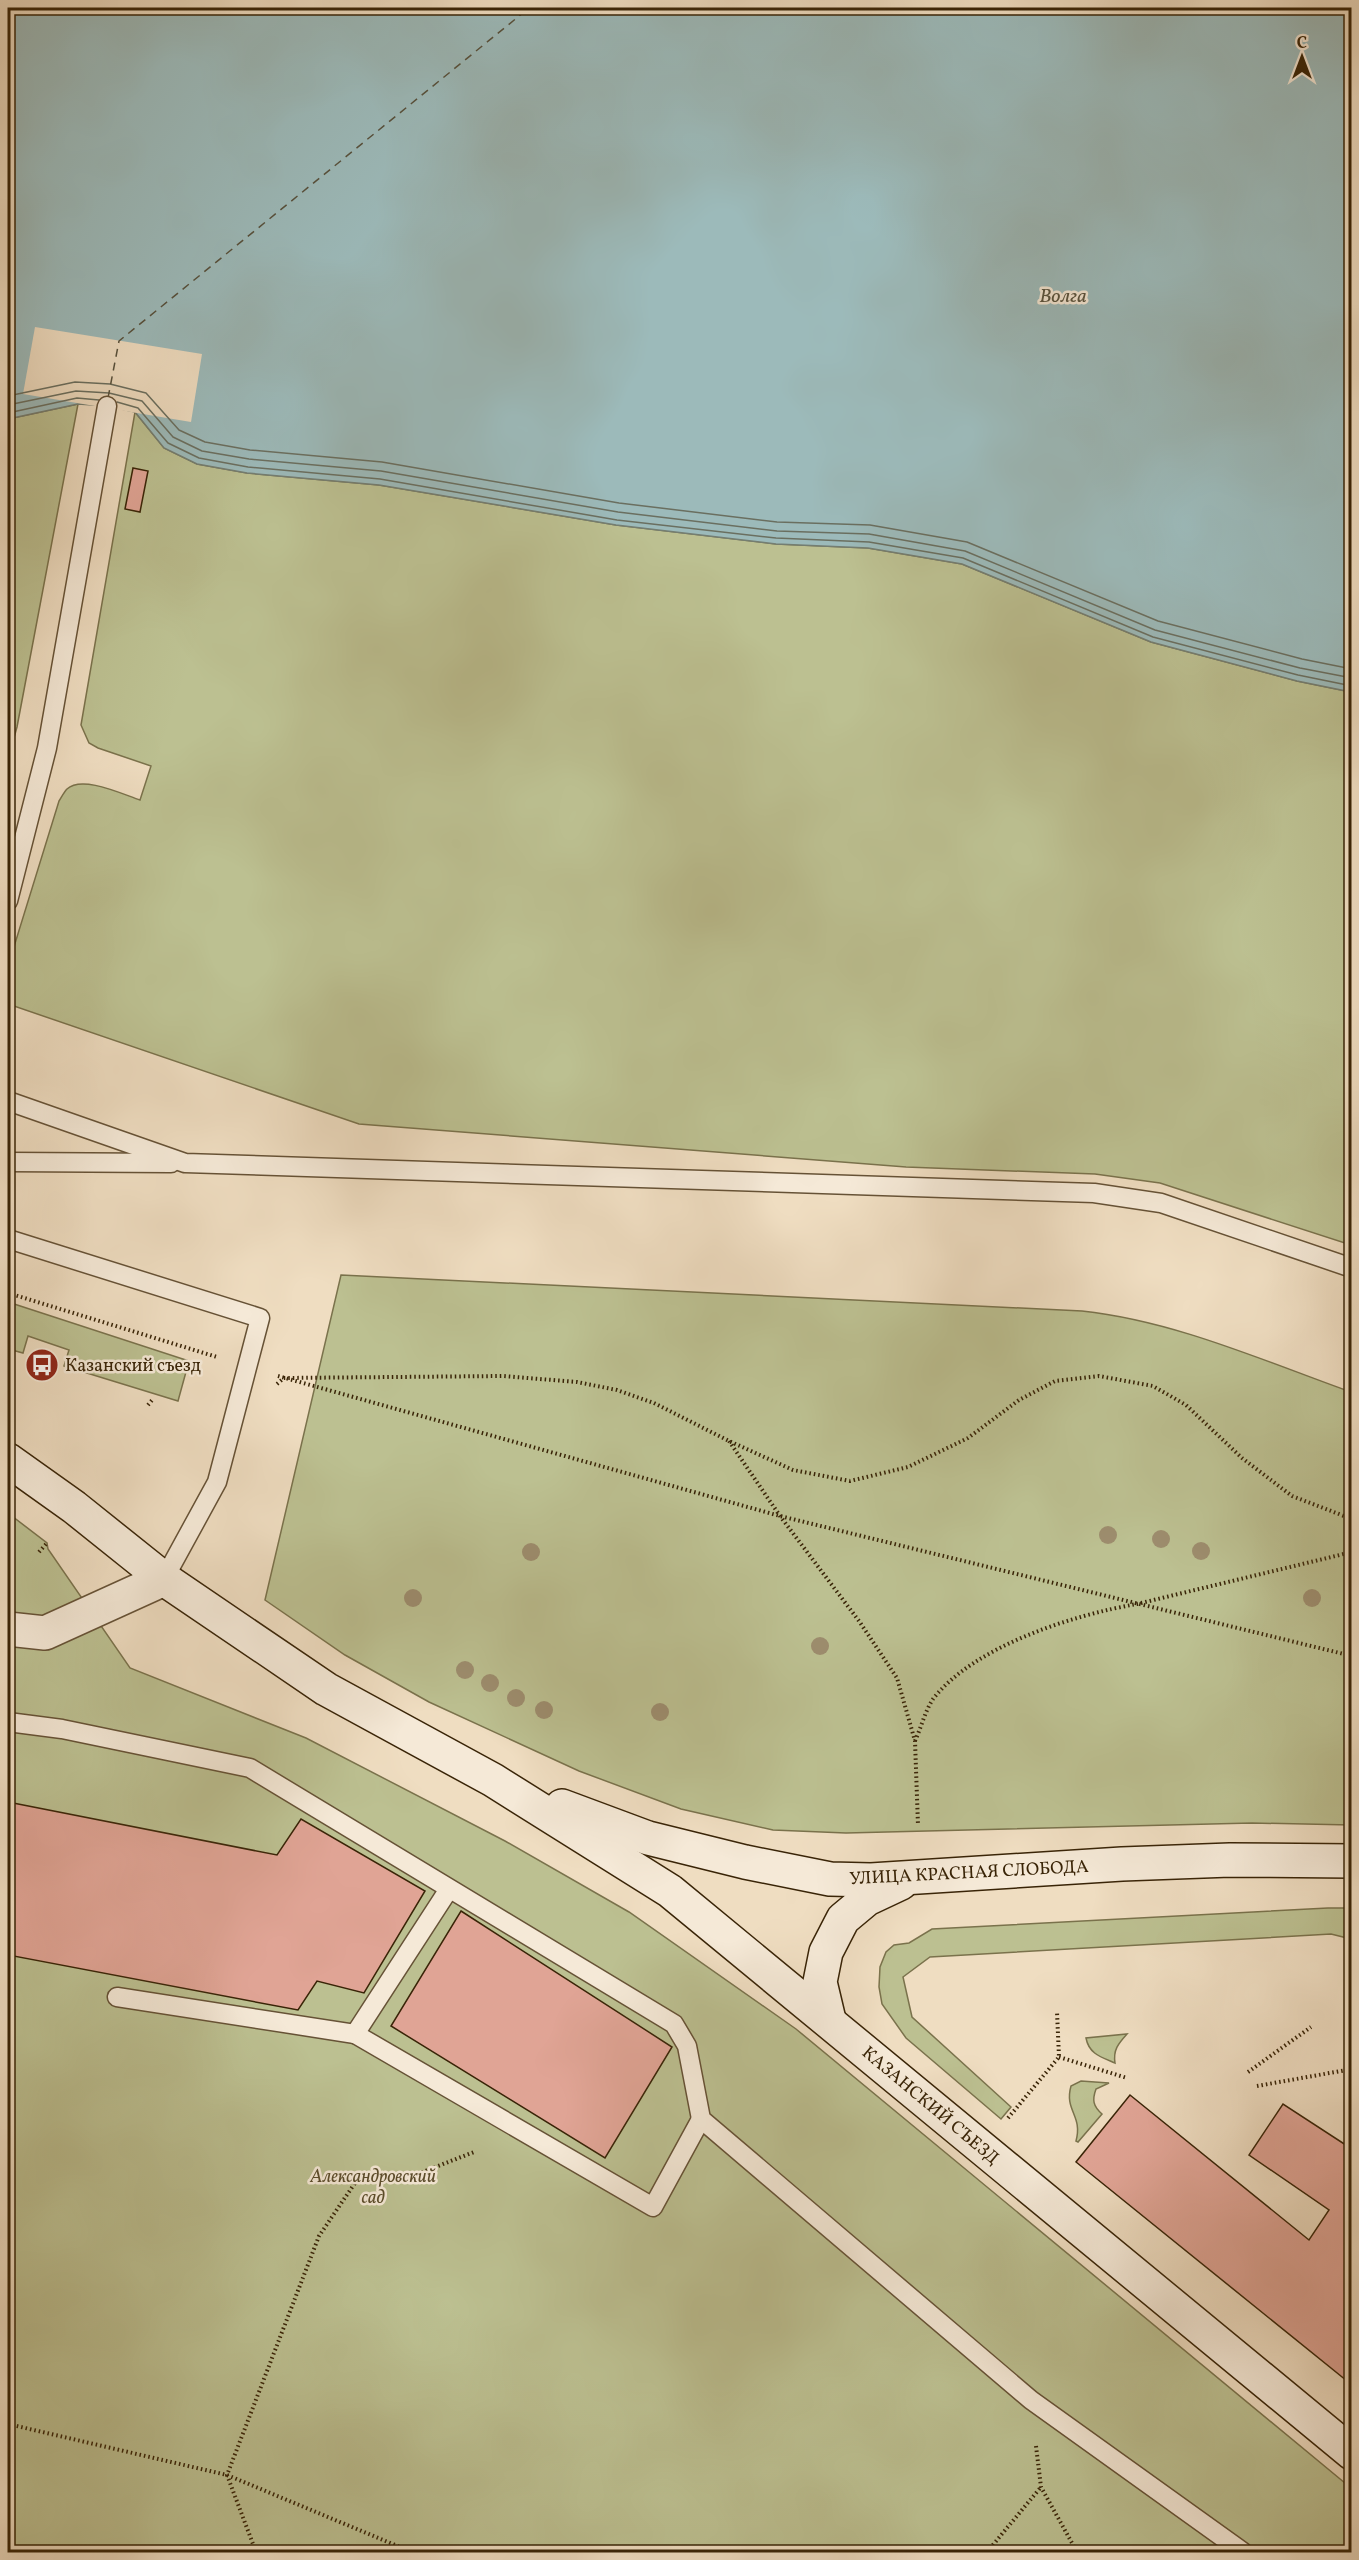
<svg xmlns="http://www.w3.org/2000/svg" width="1359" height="2560" font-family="Vollkorn,serif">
<rect width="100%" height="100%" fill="#efddc1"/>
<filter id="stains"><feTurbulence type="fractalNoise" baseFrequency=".00333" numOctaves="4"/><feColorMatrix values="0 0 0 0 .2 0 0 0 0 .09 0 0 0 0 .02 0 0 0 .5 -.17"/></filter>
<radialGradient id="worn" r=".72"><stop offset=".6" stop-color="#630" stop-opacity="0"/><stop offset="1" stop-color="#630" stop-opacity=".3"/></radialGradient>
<g fill="#bcc091" stroke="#7a724c" stroke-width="1.5">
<path d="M78 404 17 727 8 759V419Z"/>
<path d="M135 412 164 448 197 464 247 473 379 485 616 525 776 544 868 548 962 564 1151 642 1297 681 1351 692V1245L1160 1183 1095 1174 906 1167 359 1124 8 1004V966L59 801C61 798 64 792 67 789 82 775 122 794 140 800L151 766 98 748 89 743 81 725Z"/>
<path d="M341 1275 1082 1311C1175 1321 1264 1361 1351 1392V1825L1252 1823 846 1833 773 1830 681 1809 579 1771 429 1702 345 1655 265 1600Z"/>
<path d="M8 1302 189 1361 178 1401 64 1366 69 1350 28 1336 23 1353 8 1349Z"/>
<path d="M8 1513 47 1543 48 1549 130 1668 306 1738 505 1841 629 1912 796 2029 1351 2488V2552H8Z"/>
<path d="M1328 1908H1351V1939L1331 1934 930 1957 903 1977 912 2017 1011 2107 1001 2119 906 2038 882 2004 879 1987 880 1967 886 1952 894 1945 909 1943 932 1929Z"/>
<path d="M1127 2034C1118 2044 1113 2050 1115 2063 1101 2057 1089 2054 1086 2038Z"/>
<path d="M1081 2081 1109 2083 1096 2089C1092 2100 1093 2106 1102 2114L1078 2142 1076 2141C1083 2115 1064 2111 1071 2086Z"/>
</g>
<path fill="#9cbaba" stroke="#747e72" stroke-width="1.5" d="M8 8H1351V692L1297 681 1151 642 962 564 868 548 776 544 616 525 379 485 247 473 197 464 164 448 135 412 107 406 78 404 8 419Z"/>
<path fill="#efddc1" d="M35 327 202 354 191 422 23 394Z"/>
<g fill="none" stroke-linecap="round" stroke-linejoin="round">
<g stroke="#6a6f60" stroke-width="1.5">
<path d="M8 396 75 382 110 384 146 393 179 430 205 442 250 450 382 462 619 503 777 522 870 525 967 542 1158 621 1302 659 1352 669"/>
<path d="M117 402 138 408 168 443 199 458 248 467 380 479 617 520 776 538 869 542 963 558 1153 637 1298 675 1352 686"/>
<path d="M8 405 76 391 109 393 142 401 173 437 202 451 249 459 381 471 618 512 777 531 869 534 965 551 1155 630 1300 668 1352 678"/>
<path d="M8 413 77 398 99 400"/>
</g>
<path stroke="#57513d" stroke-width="1.5" stroke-dasharray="8 6" stroke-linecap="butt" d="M108 398 119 341 529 8"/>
</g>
<g fill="#e0a495" stroke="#392407" stroke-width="1.5">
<path d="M133 468 148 471 140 512 125 509Z"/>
<path d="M8 1802 277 1855 301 1819 425 1891 364 1993 317 1981 298 2010 8 1955Z"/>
<path d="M461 1911 672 2047 605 2158 391 2026Z"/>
<path d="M1130 2095 1309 2240 1329 2210 1249 2155 1283 2104 1352 2149V2385L1076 2162Z"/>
</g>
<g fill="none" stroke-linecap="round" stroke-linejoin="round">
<g stroke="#665236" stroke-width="21">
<g id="lane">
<path d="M8 901 47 748 107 406"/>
<path d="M8 1101 185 1163 1094 1193 1161 1203 1352 1268"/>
<path d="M8 1162 171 1163"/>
<path d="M8 1239 260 1318 217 1482 164 1579"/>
<path d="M8 1722 62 1729 250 1768 674 2024 687 2046 701 2119 1031 2400 1243 2552"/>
<path d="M449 1889 355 2034 653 2207 701 2119"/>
<path d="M117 1997 355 2034"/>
</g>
</g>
<g stroke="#665236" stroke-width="36">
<path id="street" d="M8 1629 45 1633 164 1579"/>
</g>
<g stroke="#392407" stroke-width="36">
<g id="secondary">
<path d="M8 1460 74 1507 164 1579 326 1689 493 1780 670 1891 1352 2453"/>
<path d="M562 1806 648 1838 745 1862 830 1879 871 1880 1122 1864 1230 1860 1352 1861"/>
<path d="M829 2020 820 1982 826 1952 843 1919 867 1899 901 1883"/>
</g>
</g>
<g stroke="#392407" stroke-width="4" stroke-dasharray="1.5 3" stroke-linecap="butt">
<path d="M8 1293 217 1357"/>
<path d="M278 1376 780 1516 1352 1656"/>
<path d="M277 1384 284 1378 503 1376 577 1382 617 1390 654 1403 729 1441 793 1470 850 1481 908 1467 968 1438 1019 1400 1055 1381 1099 1376 1153 1386 1186 1405 1242 1458 1292 1496 1352 1519"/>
<path d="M148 1405 153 1399"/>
<path d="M729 1441 780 1516 859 1621 897 1678 915 1741 918 1825"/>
<path d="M39 1552 47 1543"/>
<path d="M915 1741C921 1728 925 1711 933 1699 974 1646 1073 1615 1137 1604L1352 1552"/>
<path d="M1059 2057 1127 2078"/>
<path d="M1248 2072 1311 2027"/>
<path d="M1257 2086 1352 2069"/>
<path d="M1008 2118 1059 2057 1057 2012"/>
<path d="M8 2424 227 2475 412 2552"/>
<path d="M1036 2446 1041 2487 1077 2552"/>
<path d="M256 2552 227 2475 319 2236 359 2177 420 2173 474 2152"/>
<path d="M987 2552 1041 2487"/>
</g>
<use href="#lane" stroke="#f5e9d7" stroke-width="18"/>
<use href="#street" stroke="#f5e9d7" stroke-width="33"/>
<use href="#secondary" stroke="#f5e9d7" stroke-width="33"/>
</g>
<g fill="#9d8d6e">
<circle cx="1108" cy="1535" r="9"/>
<circle cx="1161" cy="1539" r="9"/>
<circle cx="1201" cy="1551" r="9"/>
<circle cx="531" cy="1552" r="9"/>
<circle cx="413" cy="1598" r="9"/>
<circle cx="1312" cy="1598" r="9"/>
<circle cx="820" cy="1646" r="9"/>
<circle cx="465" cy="1670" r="9"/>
<circle cx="490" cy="1683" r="9"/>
<circle cx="516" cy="1698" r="9"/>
<circle cx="544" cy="1710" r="9"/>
<circle cx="660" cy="1712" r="9"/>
</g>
<defs>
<g id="bus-disc" transform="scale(1.725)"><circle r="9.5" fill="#8f2418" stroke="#f5e9d7"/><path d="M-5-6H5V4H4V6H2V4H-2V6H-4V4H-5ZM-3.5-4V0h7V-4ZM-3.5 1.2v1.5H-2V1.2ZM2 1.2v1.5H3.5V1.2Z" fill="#fff"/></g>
</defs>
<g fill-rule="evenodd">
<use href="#bus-disc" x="42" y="1365"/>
</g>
<g text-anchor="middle" stroke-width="5" stroke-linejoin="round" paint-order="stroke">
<g font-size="18" fill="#392407" stroke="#f5e9d7" text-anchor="start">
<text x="65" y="1371">Казанский съезд</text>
</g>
<g font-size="18" fill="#392407" stroke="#f5e9d7">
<text transform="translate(969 1872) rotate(-3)" y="6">УЛИЦА КРАСНАЯ СЛОБОДА</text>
<text transform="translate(931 2105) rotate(40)" y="6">КАЗАНСКИЙ СЪЕЗД</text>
</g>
<g font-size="18" font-style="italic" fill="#5a4b2a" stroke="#f5e9d7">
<text x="373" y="2182">Александровский<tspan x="373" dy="21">сад</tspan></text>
</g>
<g font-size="20" font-style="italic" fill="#57513d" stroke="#f5e9d7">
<text x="1063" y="302">Волга</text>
</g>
</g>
<rect width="1359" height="2560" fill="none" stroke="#efddc1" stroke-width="30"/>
<rect x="9" y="9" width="1341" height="2542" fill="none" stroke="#392407" stroke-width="3"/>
<rect x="15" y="15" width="1329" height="2530" fill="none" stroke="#392407" stroke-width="1.5"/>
<g transform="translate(1302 57)" stroke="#f5e9d7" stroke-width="4.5" paint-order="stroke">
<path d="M0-4.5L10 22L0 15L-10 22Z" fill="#392407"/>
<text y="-9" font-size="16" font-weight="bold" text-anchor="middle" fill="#392407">С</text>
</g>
<rect width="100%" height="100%" filter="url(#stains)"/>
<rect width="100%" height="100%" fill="url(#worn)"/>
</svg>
